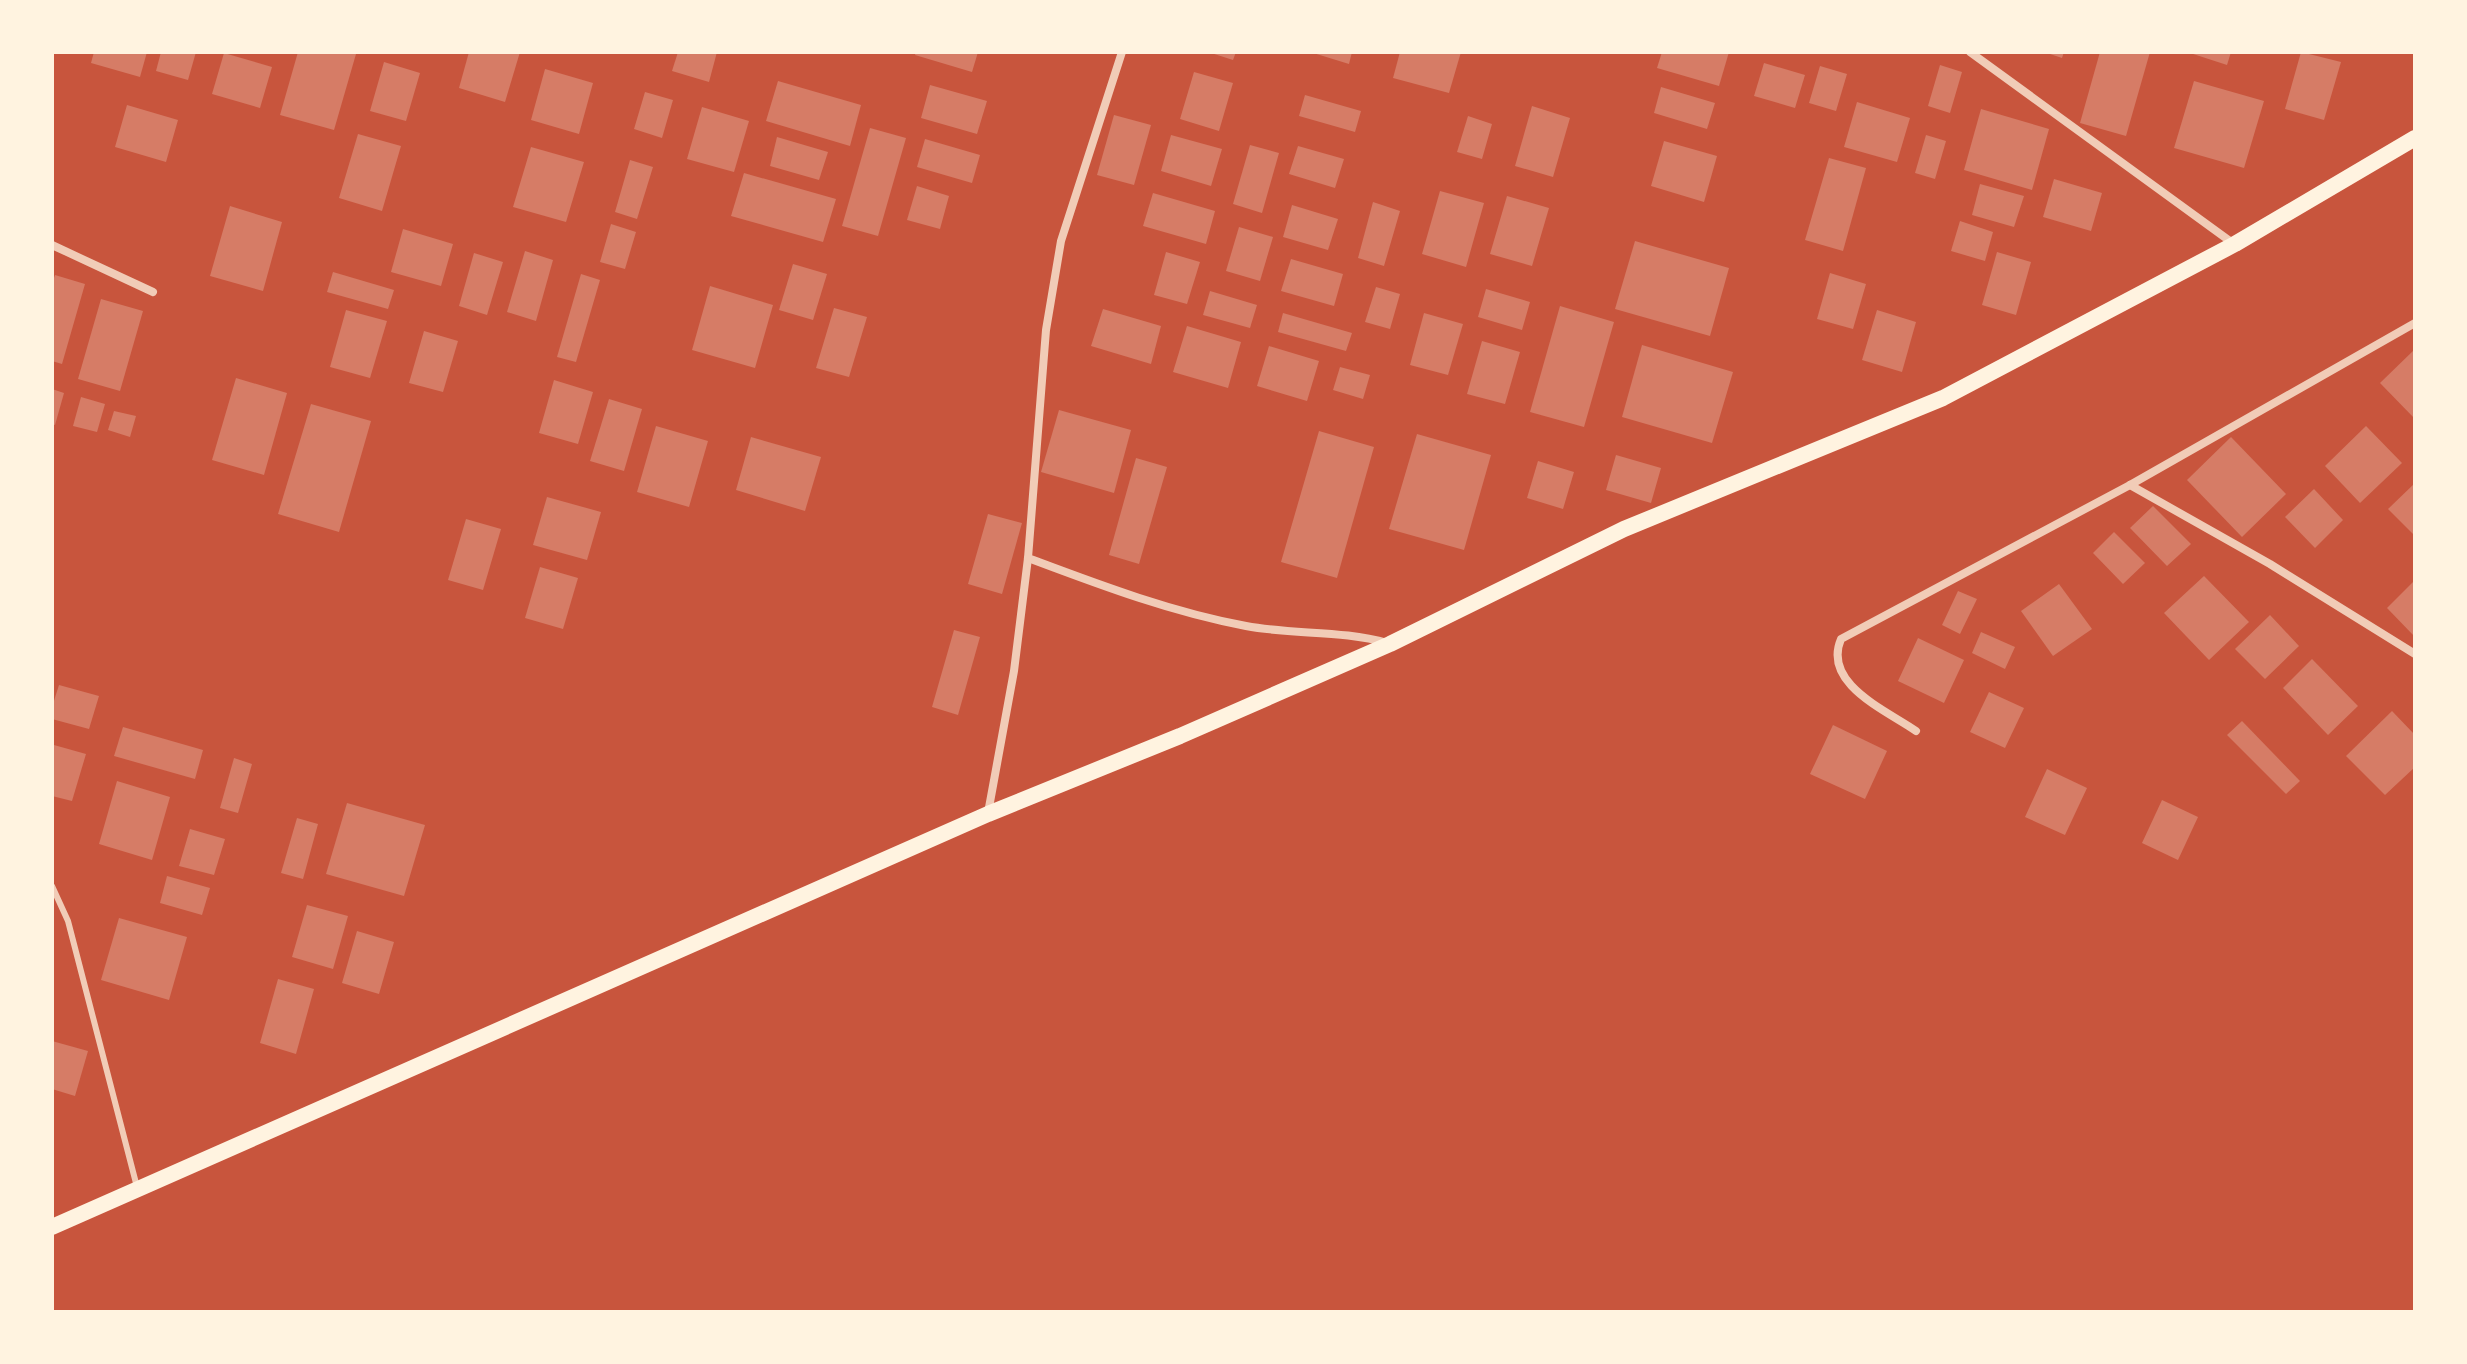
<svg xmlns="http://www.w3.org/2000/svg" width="2467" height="1364" font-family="'DejaVu Sans',sans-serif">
<rect width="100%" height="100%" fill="#c8553d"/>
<g fill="#d67c66">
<path d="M94 52H147L140 77 91 63Z"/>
<path d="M161 52H196L188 80 156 71Z"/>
<path d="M298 52 356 54 334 130 280 115Z"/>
<path d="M469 52H520L505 102 459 88Z"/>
<path d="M678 52H717L709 82 672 71Z"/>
<path d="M916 52H978L972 72 915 55Z"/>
<path d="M1208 52H1236L1233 60Z"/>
<path d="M1310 52H1352L1349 64Z"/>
<path d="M1400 52H1461L1449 93 1393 78Z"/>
<path d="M1662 52H1729L1719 86 1657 68Z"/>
<path d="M2044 52H2064L2062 58Z"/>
<path d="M2100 52H2150L2126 136 2080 123Z"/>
<path d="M2187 52H2231L2227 65Z"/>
<path d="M2301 52 2341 62 2324 120 2285 109Z"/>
<path d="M224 53 272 67 260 108 212 94Z"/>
<path d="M384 62 420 73 406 121 370 111Z"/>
<path d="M1764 63 1805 75 1795 108 1754 96Z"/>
<path d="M1940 65 1962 72 1950 113 1928 106Z"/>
<path d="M1820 66 1847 74 1836 111 1809 103Z"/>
<path d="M545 69 593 83 579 134 531 120Z"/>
<path d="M1194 72 1233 83 1219 131 1180 119Z"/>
<path d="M778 81 861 105 850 146 766 121Z"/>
<path d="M2194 81 2264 101 2244 168 2174 148Z"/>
<path d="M930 85 987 101 977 134 921 118Z"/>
<path d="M1661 87 1715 103 1707 129 1654 113Z"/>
<path d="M645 92 673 100 662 138 634 129Z"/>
<path d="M1305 95 1361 111 1355 132 1299 116Z"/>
<path d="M1857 102 1910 118 1897 162 1844 147Z"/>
<path d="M127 105 178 120 166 162 115 147Z"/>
<path d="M1532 106 1570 118 1553 177 1515 166Z"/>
<path d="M702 107 749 121 734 172 687 159Z"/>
<path d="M1981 109 2049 129 2032 190 1964 170Z"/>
<path d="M1114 115 1151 125 1134 185 1097 175Z"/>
<path d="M1468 116 1492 124 1482 159 1457 152Z"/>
<path d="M870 128 906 138 878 236 842 226Z"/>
<path d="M358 134 401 146 382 211 339 198Z"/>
<path d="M1171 135 1222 149 1211 186 1161 171Z"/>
<path d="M1926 135 1946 141 1935 179 1915 173Z"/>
<path d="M777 137 828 152 819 180 770 166Z"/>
<path d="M925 139 980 155 972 183 917 167Z"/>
<path d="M1664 141 1717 156 1704 202 1651 186Z"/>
<path d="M1250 145 1279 153 1262 213 1233 204Z"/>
<path d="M1298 146 1344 159 1335 188 1289 174Z"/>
<path d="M531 147 584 162 566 222 513 207Z"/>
<path d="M1829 158 1866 168 1843 251 1805 240Z"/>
<path d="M630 160 653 167 637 219 615 212Z"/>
<path d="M744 173 836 199 823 242 731 216Z"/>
<path d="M2054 179 2102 193 2091 231 2043 217Z"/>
<path d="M1980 184 2024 196 2014 227 1972 215Z"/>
<path d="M917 186 949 196 940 229 907 220Z"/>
<path d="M1440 191 1484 203 1466 267 1422 254Z"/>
<path d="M1153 193 1215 211 1206 244 1143 226Z"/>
<path d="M1507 196 1549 208 1532 266 1490 254Z"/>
<path d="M1373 202 1400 211 1384 266 1358 258Z"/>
<path d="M1292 205 1338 219 1328 250 1283 237Z"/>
<path d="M230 206 282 222 263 291 210 276Z"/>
<path d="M1960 221 1993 232 1985 261 1951 251Z"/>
<path d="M611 224 636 232 625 269 600 262Z"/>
<path d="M1239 227 1273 237 1260 281 1226 271Z"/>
<path d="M403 229 453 244 441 286 391 272Z"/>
<path d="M1635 241 1729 268 1710 336 1615 309Z"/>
<path d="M525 251 553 260 536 321 507 312Z"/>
<path d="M1166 252 1200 262 1187 304 1154 295Z"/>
<path d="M1997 252 2031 262 2016 315 1982 305Z"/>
<path d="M474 253 503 262 487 315 459 306Z"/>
<path d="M1291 259 1343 274 1334 306 1281 291Z"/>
<path d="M793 264 827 274 813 320 779 310Z"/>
<path d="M333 272 394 290 388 309 327 292Z"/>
<path d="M1830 273 1866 284 1853 329 1817 319Z"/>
<path d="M581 274 600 280 576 362 557 357Z"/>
<path d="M55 275 85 284 62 364 52 361V284Z"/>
<path d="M710 286 773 305 755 368 692 350Z"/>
<path d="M1376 287 1400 294 1390 329 1365 322Z"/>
<path d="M1486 289 1530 302 1522 330 1478 317Z"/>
<path d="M1210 291 1257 305 1250 328 1203 315Z"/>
<path d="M101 299 143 311 120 391 78 379Z"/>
<path d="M1560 306 1614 322 1584 427 1530 412Z"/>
<path d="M834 308 867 317 849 377 816 368Z"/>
<path d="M1103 309 1161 326 1151 364 1091 346Z"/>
<path d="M346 310 387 321 370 378 330 367Z"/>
<path d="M1877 310 1916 322 1902 372 1862 360Z"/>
<path d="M1283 313 1352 333 1346 351 1278 332Z"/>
<path d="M1424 313 1463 324 1448 375 1410 365Z"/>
<path d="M1187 326 1241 342 1228 388 1173 372Z"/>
<path d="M424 331 458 341 443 392 409 383Z"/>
<path d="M1482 341 1520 352 1505 404 1467 394Z"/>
<path d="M1642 345 1733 372 1712 443 1622 417Z"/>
<path d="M1269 346 1319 361 1307 401 1257 386Z"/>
<path d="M2415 349V419L2380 383Z"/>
<path d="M1340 367 1370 375 1363 399 1333 390Z"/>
<path d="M236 378 287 393 264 475 212 460Z"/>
<path d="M554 380 593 392 578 444 539 433Z"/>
<path d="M52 389 64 393 55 425 52 424Z"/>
<path d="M81 397 105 404 97 432 73 426Z"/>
<path d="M609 399 642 409 624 471 590 461Z"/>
<path d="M311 404 371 421 339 532 278 514Z"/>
<path d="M1059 410 1131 430 1114 493 1041 472Z"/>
<path d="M114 411 136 416 130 437 108 430Z"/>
<path d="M656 426 708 441 689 507 637 492Z"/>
<path d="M2366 426 2402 463 2360 503 2325 466Z"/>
<path d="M1319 431 1374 447 1337 578 1281 562Z"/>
<path d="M1417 434 1491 455 1464 550 1389 529Z"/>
<path d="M751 437 821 457 805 511 736 490Z"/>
<path d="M2231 437 2286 494 2242 537 2187 480Z"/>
<path d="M1616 455 1661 468 1651 503 1606 490Z"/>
<path d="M1136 458 1167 467 1139 564 1109 555Z"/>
<path d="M1538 461 1574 472 1563 509 1527 498Z"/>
<path d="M2415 483V536L2388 509Z"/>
<path d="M2314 489 2343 520 2315 548 2285 517Z"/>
<path d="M547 497 601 512 587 560 533 545Z"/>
<path d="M2153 506 2191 544 2167 566 2130 528Z"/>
<path d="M988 514 1022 523 1002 594 968 584Z"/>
<path d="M466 519 501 529 483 590 448 580Z"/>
<path d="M2114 532 2145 563 2123 584 2093 553Z"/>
<path d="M540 567 578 578 563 629 525 618Z"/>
<path d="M2204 576 2249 622 2209 660 2164 613Z"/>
<path d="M2415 580V637L2387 608Z"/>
<path d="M2059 584 2092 629 2053 656 2021 611Z"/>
<path d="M1958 591 1977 599 1960 634 1942 625Z"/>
<path d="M2270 615 2299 646 2265 679 2235 649Z"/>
<path d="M954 630 980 637 958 715 932 707Z"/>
<path d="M1981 632 2015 647 2005 669 1972 653Z"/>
<path d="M1918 638 1964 660 1944 703 1898 681Z"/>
<path d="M2312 659 2358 706 2328 735 2283 688Z"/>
<path d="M59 685 99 696 89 729 52 719V707Z"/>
<path d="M1989 692 2024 708 2005 748 1970 732Z"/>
<path d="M2392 711 2415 735V767L2385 795 2346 756Z"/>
<path d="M2242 721 2300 781 2286 794 2227 735Z"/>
<path d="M1833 725 1887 751 1865 799 1810 774Z"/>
<path d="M123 727 203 750 195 779 114 756Z"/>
<path d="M54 745 86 754 72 801 52 796Z"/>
<path d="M234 758 252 764 238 813 220 808Z"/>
<path d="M2047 769 2087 788 2065 835 2025 817Z"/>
<path d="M117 781 170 797 152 860 99 844Z"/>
<path d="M2162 800 2198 817 2178 860 2142 843Z"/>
<path d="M347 803 425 825 404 896 326 874Z"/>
<path d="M297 818 318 824 303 879 281 873Z"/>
<path d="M190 829 225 839 214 875 179 866Z"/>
<path d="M167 876 210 888 202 915 160 903Z"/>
<path d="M307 905 348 916 333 969 292 957Z"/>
<path d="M119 918 187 937 169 1000 101 980Z"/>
<path d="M357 931 394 942 379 994 342 983Z"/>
<path d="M278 979 314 989 296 1054 260 1043Z"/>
<path d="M52 1041 88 1051 75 1096 52 1089Z"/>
</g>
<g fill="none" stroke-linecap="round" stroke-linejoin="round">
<path stroke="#f1ccb7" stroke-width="6" d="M52 886 68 921 137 1187"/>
<g stroke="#f1ccb7" stroke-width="8">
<path d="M1970 52 2234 244"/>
<path d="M52 245 153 292"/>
<path d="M2130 485 2270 564 2415 654"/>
<path d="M1028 558C1100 585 1171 612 1246 626 1293 635 1342 630 1387 643"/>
<path d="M1916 731C1886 710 1822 684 1841 639L2130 485 2415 323"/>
<path d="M988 813 1014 671 1028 558 1046 330 1061 241 1122 52"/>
</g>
<path stroke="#fff3e0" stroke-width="16" d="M52 1227 988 814 1180 736 1390 644 1624 529 1943 398 2235 244 2415 138"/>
</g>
<rect width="2467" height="1364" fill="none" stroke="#fff3e0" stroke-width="108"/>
</svg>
